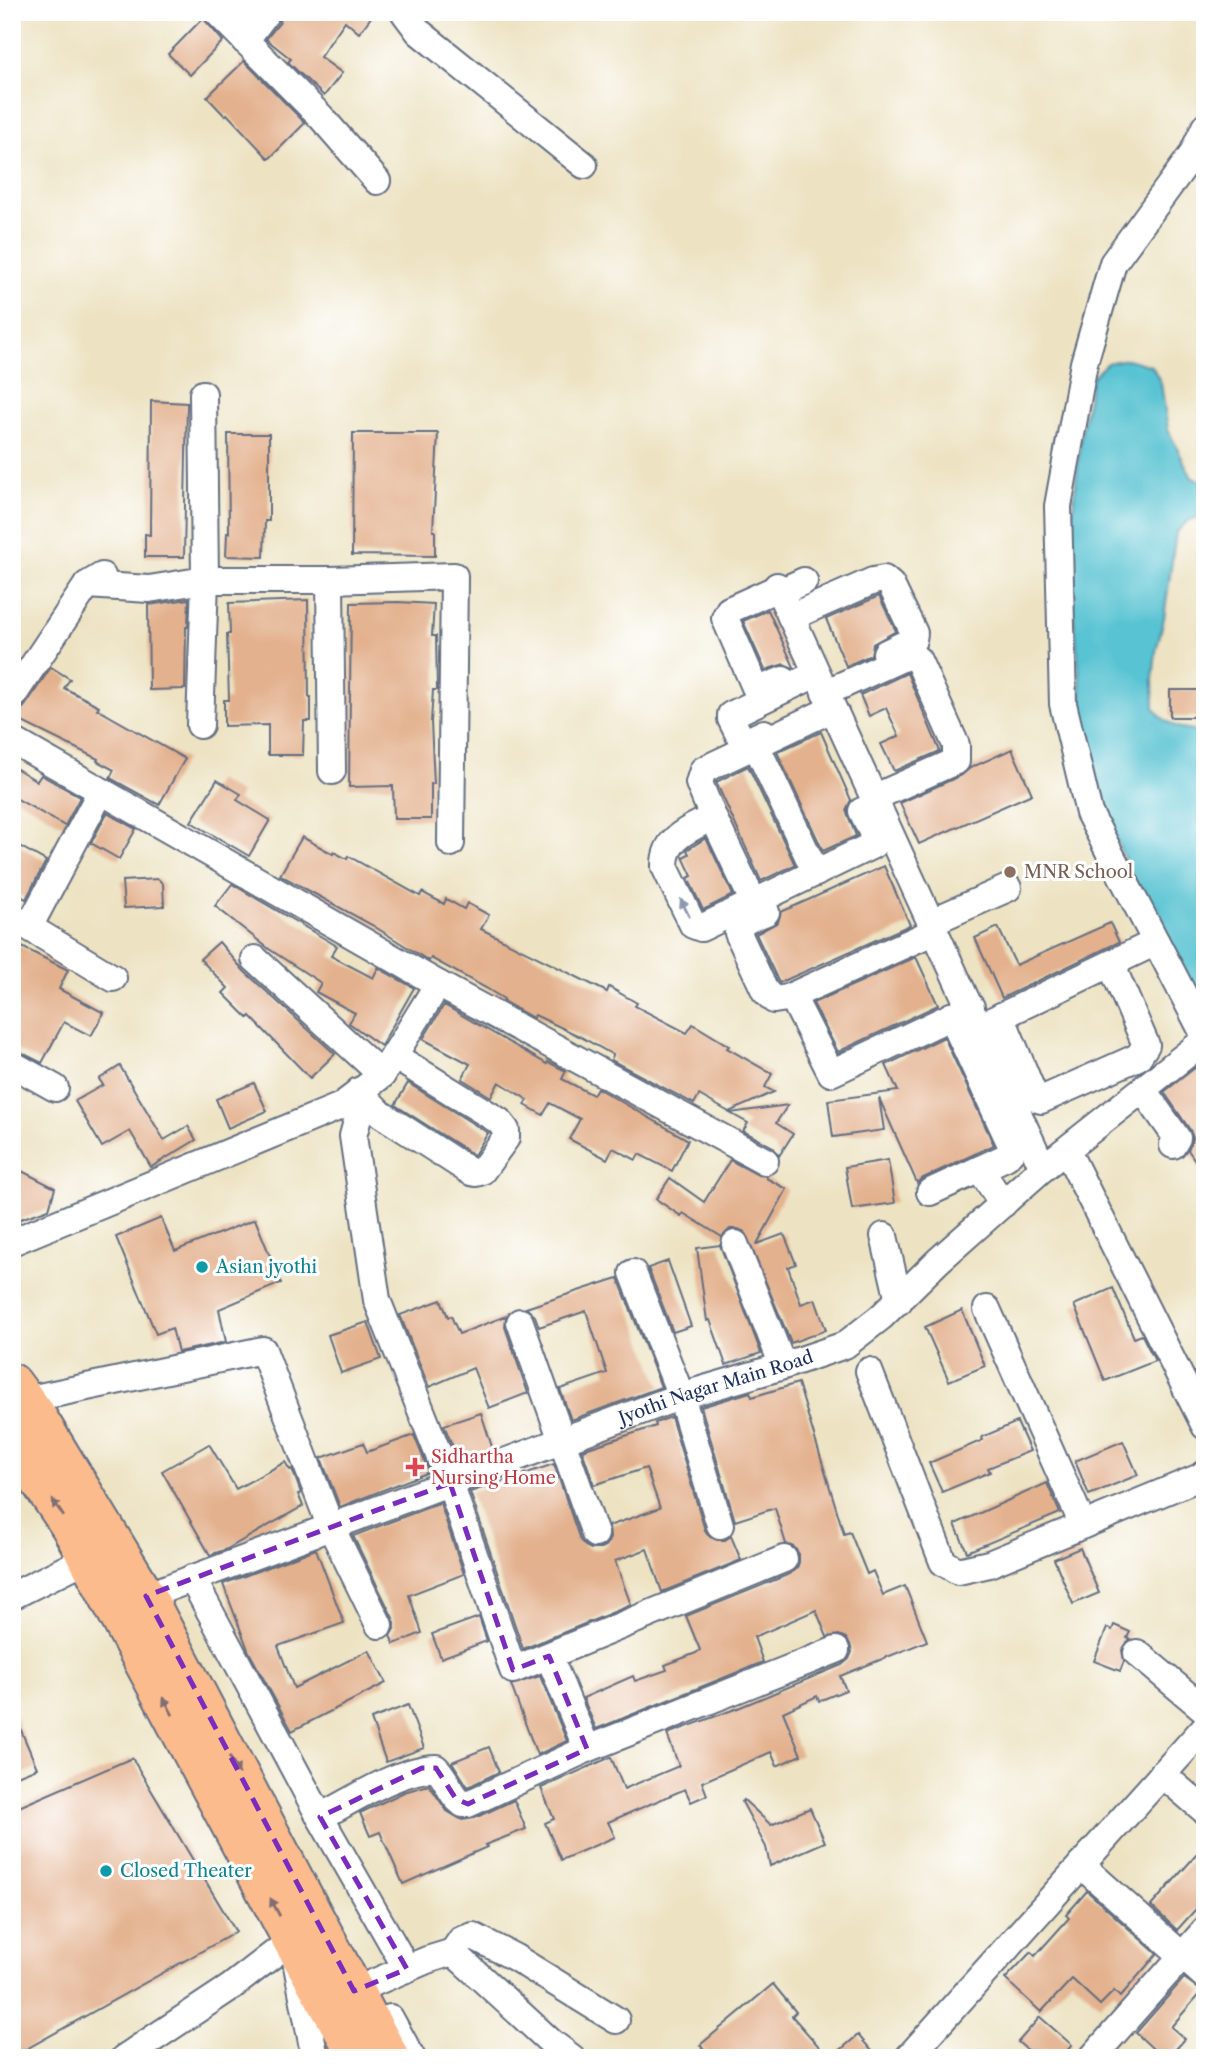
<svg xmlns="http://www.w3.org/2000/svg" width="1217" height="2070" font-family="'Libre Caslon Text',serif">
<rect width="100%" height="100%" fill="#fff"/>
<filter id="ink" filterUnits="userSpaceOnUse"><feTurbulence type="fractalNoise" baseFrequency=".0143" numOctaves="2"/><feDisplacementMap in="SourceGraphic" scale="14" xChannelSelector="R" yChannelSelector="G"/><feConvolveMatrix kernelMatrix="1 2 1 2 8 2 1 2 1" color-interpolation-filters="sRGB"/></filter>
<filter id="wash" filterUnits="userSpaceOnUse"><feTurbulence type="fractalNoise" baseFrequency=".00686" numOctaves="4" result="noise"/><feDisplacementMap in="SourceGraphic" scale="28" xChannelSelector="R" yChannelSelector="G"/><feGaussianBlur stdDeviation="1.57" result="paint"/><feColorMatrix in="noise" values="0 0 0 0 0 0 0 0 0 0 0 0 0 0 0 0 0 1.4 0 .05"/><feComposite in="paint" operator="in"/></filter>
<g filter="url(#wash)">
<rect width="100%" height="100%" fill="#ede3c3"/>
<path fill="#58c3d2" stroke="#3a7998" stroke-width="2" d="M1127 359 1152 366 1161 383 1168 430 1192 478 1205 483V517L1189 520 1176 532 1164 618 1156 651 1153 680 1154 707 1161 717 1176 727 1205 732V1009L1143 903 1109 822 1085 733 1069 564 1071 528 1081 436 1092 377 1107 363Z"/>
<g id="blocks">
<g fill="#e3b18d">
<path d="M282 12H375L359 33 345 21 320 57 342 73 324 96 288 62 291 59 266 39 280 22Z"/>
<path d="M203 18 223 41 190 75 168 54Z"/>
<path d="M244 61 305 123 269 159 227 114 225 116 207 97Z"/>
<path d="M151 401 187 403 184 557H145V534L150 535Z"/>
<path d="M353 433H438L433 531H435V556L352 555Z"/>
<path d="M228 434H269V521H265L264 557 226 556 227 533H229Z"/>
<path d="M879 596 896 631 873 644 871 655 846 666 826 619Z"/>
<path d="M189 599 188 627H186L185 689 149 690 148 605Z"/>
<path d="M308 600 309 697H311V721H304L303 755H268V725L224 726V700H229L227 634H230L229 603Z"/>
<path d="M398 602 434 604 432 636H436L437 690H433L431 722 434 784H431V819H394L393 786 349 787 351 603Z"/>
<path d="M768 610 794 667 793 668 784 664 765 670 743 621Z"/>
<path d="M51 667 70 679 64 688 99 706 97 709 185 759 159 805 110 778 114 770 97 761 98 759 14 718 25 706Z"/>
<path d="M907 673 940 751 894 771 881 744 899 736 886 708 869 716 860 695Z"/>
<rect x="1170" y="690" width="34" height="27"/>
<path d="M821 732 851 800 846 810 856 836 823 851 777 752Z"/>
<path d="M1012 749 1032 794 919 844 900 803 962 775 970 768Z"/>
<path d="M12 766 37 781 41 775 80 797 65 826 12 796Z"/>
<path d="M748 766 795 865 761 881 716 782Z"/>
<path d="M217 780 241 794 237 800 270 820 249 856 191 822Z"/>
<path d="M107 813 136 829 119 859 91 843Z"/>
<path d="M302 837 333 854 334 852 347 859 348 856 420 896 422 892 444 904 446 899 464 909 467 903 489 915 481 929 607 992 609 987 637 1003 635 1006 687 1033 693 1024 729 1046 727 1048 772 1074 765 1087 774 1092 729 1112 699 1095 694 1104 611 1060 613 1055 579 1036 535 1015 533 1018 503 1001 504 999 486 988 431 958 429 961 372 925 280 875Z"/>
<path d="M706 838 733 895 703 910 688 878 692 876 683 857 689 854 687 850 690 848Z"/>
<path d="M12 842 46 861 26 899 12 891Z"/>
<path d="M884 866 910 925 779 983 756 934 778 922 781 912Z"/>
<path d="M158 879 163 884 164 906 124 908 122 881Z"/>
<path d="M232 884 337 946 331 956 373 978 378 968 414 988 381 1046 349 1023 355 1013 316 992 321 983 269 949 215 906Z"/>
<path d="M1110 923 1119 942 1002 998 975 938 998 927 1016 965Z"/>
<path d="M12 942 68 970 59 989 104 1013 91 1036 64 1022 42 1063 12 1048Z"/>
<path d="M219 942 244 971 335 1054 310 1078 250 1016 248 1018 223 993 228 988 200 959Z"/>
<path d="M916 957 938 1005 838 1052 813 1003Z"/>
<path d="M444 1005 547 1064 548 1062 566 1071 562 1079 593 1095 597 1088 688 1140 672 1171 639 1154 636 1160 613 1148 607 1159 569 1139 580 1119 550 1103 543 1115 525 1105 528 1100 499 1082 491 1097 462 1079 470 1064 423 1039Z"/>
<path d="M944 1037 994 1145 923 1178 917 1183 879 1098 884 1130 833 1137 828 1100 898 1091 886 1065Z"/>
<path d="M1205 1060V1175L1188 1150 1193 1138 1190 1130 1164 1092Z"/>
<path d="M120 1066 164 1140 188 1126 196 1140 151 1167 130 1131 102 1147 75 1101 103 1085 99 1079Z"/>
<path d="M254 1083 267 1111 228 1128 216 1099Z"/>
<path d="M408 1083 488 1133 474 1155 395 1105Z"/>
<path d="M788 1105 776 1123 793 1134 779 1156 773 1147 743 1131 748 1123 730 1113Z"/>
<path d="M730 1160 758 1175 767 1176 766 1178 787 1189 757 1244 784 1234 796 1264 788 1267 801 1304 815 1299 826 1330 791 1343 745 1232 738 1229H730L722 1237 683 1213 681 1216 656 1199 670 1178 704 1202Z"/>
<path d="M888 1160 895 1203 852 1209 845 1167Z"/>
<path d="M12 1166 55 1188 49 1209 12 1222Z"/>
<path d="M161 1218 175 1251 255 1219 281 1283 219 1309 226 1342 178 1352 172 1328 156 1334 116 1237Z"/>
<path d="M720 1245 761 1353 726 1365 710 1320 707 1321 697 1248Z"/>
<path d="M668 1261 691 1326 673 1332 648 1268Z"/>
<path d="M618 1278 661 1387 571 1420 560 1389 607 1373 586 1311 539 1327 535 1316 526 1308Z"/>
<path d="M1113 1288 1134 1338 1142 1335 1155 1361 1105 1381 1074 1305Z"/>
<path d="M441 1300 448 1317 451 1316 459 1334 506 1316 505 1327 528 1393 489 1408 473 1368 429 1387 400 1315Z"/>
<path d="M962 1310 985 1366 949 1381 925 1327Z"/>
<path d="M368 1322 381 1359 341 1373 328 1335Z"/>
<path d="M798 1383 844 1534 850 1532 867 1574 873 1571 883 1595 905 1586 927 1641 840 1676 846 1690 819 1701 817 1696 783 1712 801 1755 777 1766 771 1752 702 1782 707 1795 691 1802 685 1789 608 1822 615 1837 561 1860 545 1823 554 1819 541 1788 611 1757 624 1789 679 1766 667 1734 738 1708 842 1665 849 1659 852 1652 850 1644 846 1638 839 1635 827 1637 816 1610 754 1637 763 1662 596 1729 583 1698 633 1676 635 1681 667 1670 665 1665 696 1653 700 1650 686 1616 790 1574 797 1568 799 1562V1554L794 1547 786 1544 775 1508 735 1521 701 1407 750 1392 752 1397Z"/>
<path d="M481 1413 493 1450 459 1462 444 1425Z"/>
<path d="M671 1417 705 1530 710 1537 717 1540H725L731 1536 741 1560 662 1592 647 1549 615 1561 631 1605 523 1649 470 1492 554 1464 580 1540 585 1546 591 1549H601L607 1544 610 1538 609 1526 660 1508 646 1468 594 1485 582 1450 656 1426 655 1423Z"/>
<path d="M1017 1422 1030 1451 988 1468 990 1472 942 1492 929 1463 983 1440 982 1437Z"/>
<path d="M414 1435 429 1472 340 1507 321 1458 363 1443 367 1452Z"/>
<path d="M1123 1441 1138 1475 1089 1495 1075 1461Z"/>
<path d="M209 1444 236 1489 285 1462 290 1470 292 1469 301 1493 298 1494 303 1506 227 1549 210 1555 162 1471Z"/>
<path d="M1047 1483 1060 1513 967 1552 955 1524Z"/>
<path d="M440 1503 464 1574 409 1595 422 1633 394 1644 390 1636 395 1627 393 1618 353 1536Z"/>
<path d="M1080 1548 1099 1593 1073 1604 1054 1559Z"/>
<path d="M316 1549 344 1623 278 1646 294 1688 369 1650 386 1683 292 1731 249 1652 223 1584Z"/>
<path d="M479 1617 487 1641 441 1658 432 1634Z"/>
<path d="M1114 1625 1130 1632 1127 1638 1130 1639 1122 1650 1124 1661 1120 1671 1094 1661 1107 1628 1112 1630Z"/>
<path d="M540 1676 567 1741 537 1755 511 1685Z"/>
<path d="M408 1705 424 1748 386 1762 371 1719Z"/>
<path d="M12 1709 37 1768 12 1778Z"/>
<path d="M489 1747 499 1772 468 1787 452 1762Z"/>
<path d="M132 1758 236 1932 12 2057V1810Z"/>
<path d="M429 1785 447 1811 462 1820 475 1818 514 1800 526 1829 485 1845 487 1847 403 1884 380 1832 370 1836 360 1813 404 1792Z"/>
<path d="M744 1800 771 1825 810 1808 825 1842 770 1866 766 1847 742 1802Z"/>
<path d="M1205 1845V1899L1177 1930 1151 1906Z"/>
<path d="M1087 1891 1157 1954 1120 1997 1114 1991 1100 2005 1072 1979 1041 2012 1005 1979 1031 1952 1035 1956 1069 1918 1066 1915Z"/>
<path d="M1184 1978 1202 1991 1171 2027 1185 2039 1168 2058H1163L1136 2033Z"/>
<path d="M773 1984 796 2012 792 2016 829 2058H711L700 2045Z"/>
<path d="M1040 2017 1072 2045 1061 2058H1036L1018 2042Z"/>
<path d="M858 2035 878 2058H831Z"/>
</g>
</g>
</g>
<g filter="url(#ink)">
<use href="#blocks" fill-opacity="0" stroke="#646e81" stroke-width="2"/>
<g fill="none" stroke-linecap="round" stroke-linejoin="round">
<g stroke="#646e81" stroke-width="30">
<g id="minor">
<path d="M217 12 321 117 377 181"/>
<path d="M404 12 419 32 584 165"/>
<path d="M245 41 267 12"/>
<path d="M1205 127 1192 155 1113 263 1084 363 1058 506 1063 704 1089 813 1205 1036"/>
<path d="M330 580 332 771"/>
<path d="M87 585 149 589 205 580H330L454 576 451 843"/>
<path d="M777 586 1043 1168"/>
<path d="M778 588 729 610 725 618 755 687 761 689 783 680"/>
<path d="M780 592 804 581"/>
<path d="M791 617 873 581 884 579 891 585 914 633 913 640 886 653"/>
<path d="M825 693 911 654 918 660 956 745V761L873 798"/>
<path d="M12 697 87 585 102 576"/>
<path d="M832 709 703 770 699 783 713 817C690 829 664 837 665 867L693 925 701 928 873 845 872 832 862 811"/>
<path d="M200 725 205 580 203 394"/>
<path d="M764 733 743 743 731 719V715L816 674"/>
<path d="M12 740 438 984 765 1161"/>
<path d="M756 745 816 873"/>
<path d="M713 817 754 903"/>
<path d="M766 912C756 917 739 920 738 933L765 991 774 1000 787 998 935 931"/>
<path d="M12 917 113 978"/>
<path d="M931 922 1008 888"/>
<path d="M29 927 101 791"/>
<path d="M255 959 382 1075"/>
<path d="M792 996 831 1073 971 1007"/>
<path d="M951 1016 1013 1149 1006 1157 980 1169 1003 1204"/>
<path d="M1001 1016 1035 1098 1041 1100 1138 1057 1146 1045 1111 964"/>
<path d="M987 1023 1156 942"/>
<path d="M12 1064 55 1088"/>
<path d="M1143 1090 1177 1138 1173 1145"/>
<path d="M359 1091V1114L353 1136 377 1300 450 1483 513 1670 784 1559"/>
<path d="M359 1091 381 1114 471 1172 476 1173 482 1171 506 1138V1130L499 1121 394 1056"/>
<path d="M1067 1151 1205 1426"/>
<path d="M930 1192 980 1169"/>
<path d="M884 1236 899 1301"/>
<path d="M12 1242 341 1106 382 1075 438 984"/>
<path d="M735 1244 783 1366"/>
<path d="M633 1273 681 1396 720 1525"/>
<path d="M987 1309 1083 1525"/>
<path d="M520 1322 595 1534"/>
<path d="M869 1371 943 1562 958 1571 989 1564 1200 1477 1205 1473"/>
<path d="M25 1400 263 1350 330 1525 379 1625"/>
<path d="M192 1578 320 1817 407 1969"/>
<path d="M12 1596 88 1558"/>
<path id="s1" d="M146 1596 681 1396 783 1366 845 1345 881 1317 938 1261 1043 1168 1205 1040"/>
<path d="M1137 1653 1205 1710"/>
<path d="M549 1656 587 1749"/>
<path d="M1162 1774 1205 1811"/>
<path d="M320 1817C353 1800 399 1769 436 1768 447 1778 450 1795 463 1804H468L587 1749 836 1650"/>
<path d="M1081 1865 1205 1976"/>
<path d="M453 1952 461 1940 473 1936 514 1957 616 2020"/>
<path d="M354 1991 427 1960 453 1952 552 2043 572 2058"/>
<path d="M390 2018 412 2058"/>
<path d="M124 2058 231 1987 292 1940 315 2058"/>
<path d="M908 2058 1205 1727"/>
<path d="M1092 2058 1205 1930"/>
</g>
</g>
<g stroke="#646e81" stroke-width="42">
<g id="highway">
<path d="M12 1383 36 1415 146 1596 296 1883 390 2058"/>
<path d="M12 1440 70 1526 88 1558 292 1940 359 2058"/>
</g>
</g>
<use href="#minor" stroke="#fff" stroke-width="26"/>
<use href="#highway" stroke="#fbbb8d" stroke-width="38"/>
</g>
<defs><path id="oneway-solid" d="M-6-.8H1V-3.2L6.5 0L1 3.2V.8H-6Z" transform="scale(1.75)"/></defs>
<use fill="#8d97ae" href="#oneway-solid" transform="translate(685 908) rotate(-116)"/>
<g fill="#806e73">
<use href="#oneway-solid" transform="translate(58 1508) rotate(-124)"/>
<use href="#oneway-solid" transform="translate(168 1706) rotate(-118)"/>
<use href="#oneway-solid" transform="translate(234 1765) rotate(62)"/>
<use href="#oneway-solid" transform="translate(275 1907) rotate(-118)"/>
</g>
</g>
<path fill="none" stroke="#7b2cbf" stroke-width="5" stroke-dasharray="14 9" stroke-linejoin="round" d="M450 1483 513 1670 549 1656 587 1749 468 1804 456 1799 436 1768H422L320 1817 407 1969 354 1991 146 1596Z"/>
<circle fill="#8d6e63" stroke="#fff" stroke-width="2.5" cx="1010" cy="872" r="7"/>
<g fill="#0f9aa8" stroke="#fff" stroke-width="2.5">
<circle cx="202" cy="1267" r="7"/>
<circle cx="106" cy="1871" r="7"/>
</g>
<path fill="#e0444e" stroke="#fff" stroke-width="2.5" d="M411.5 1456.5h7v7h7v7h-7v7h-7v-7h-7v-7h7z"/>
<g text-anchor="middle" stroke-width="6" stroke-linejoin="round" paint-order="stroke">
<g font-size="18" fill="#785e54" stroke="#fff" text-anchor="start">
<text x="1024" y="878">MNR School</text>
</g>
<g font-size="18" fill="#0d838f" stroke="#fff" text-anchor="start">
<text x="216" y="1273">Asian jyothi</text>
<text x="120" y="1877">Closed Theater</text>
</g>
<g font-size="18" fill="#1b2f5e" stroke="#fff">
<text dy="6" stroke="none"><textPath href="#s1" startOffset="607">Jyothi Nagar Main Road</textPath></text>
</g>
<g font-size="18" fill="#be3a42" stroke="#fff" text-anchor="start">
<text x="431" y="1463">Sidhartha<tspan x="431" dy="21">Nursing Home</tspan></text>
</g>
</g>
<rect width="1217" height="2070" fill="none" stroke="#fff" stroke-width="42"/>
</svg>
